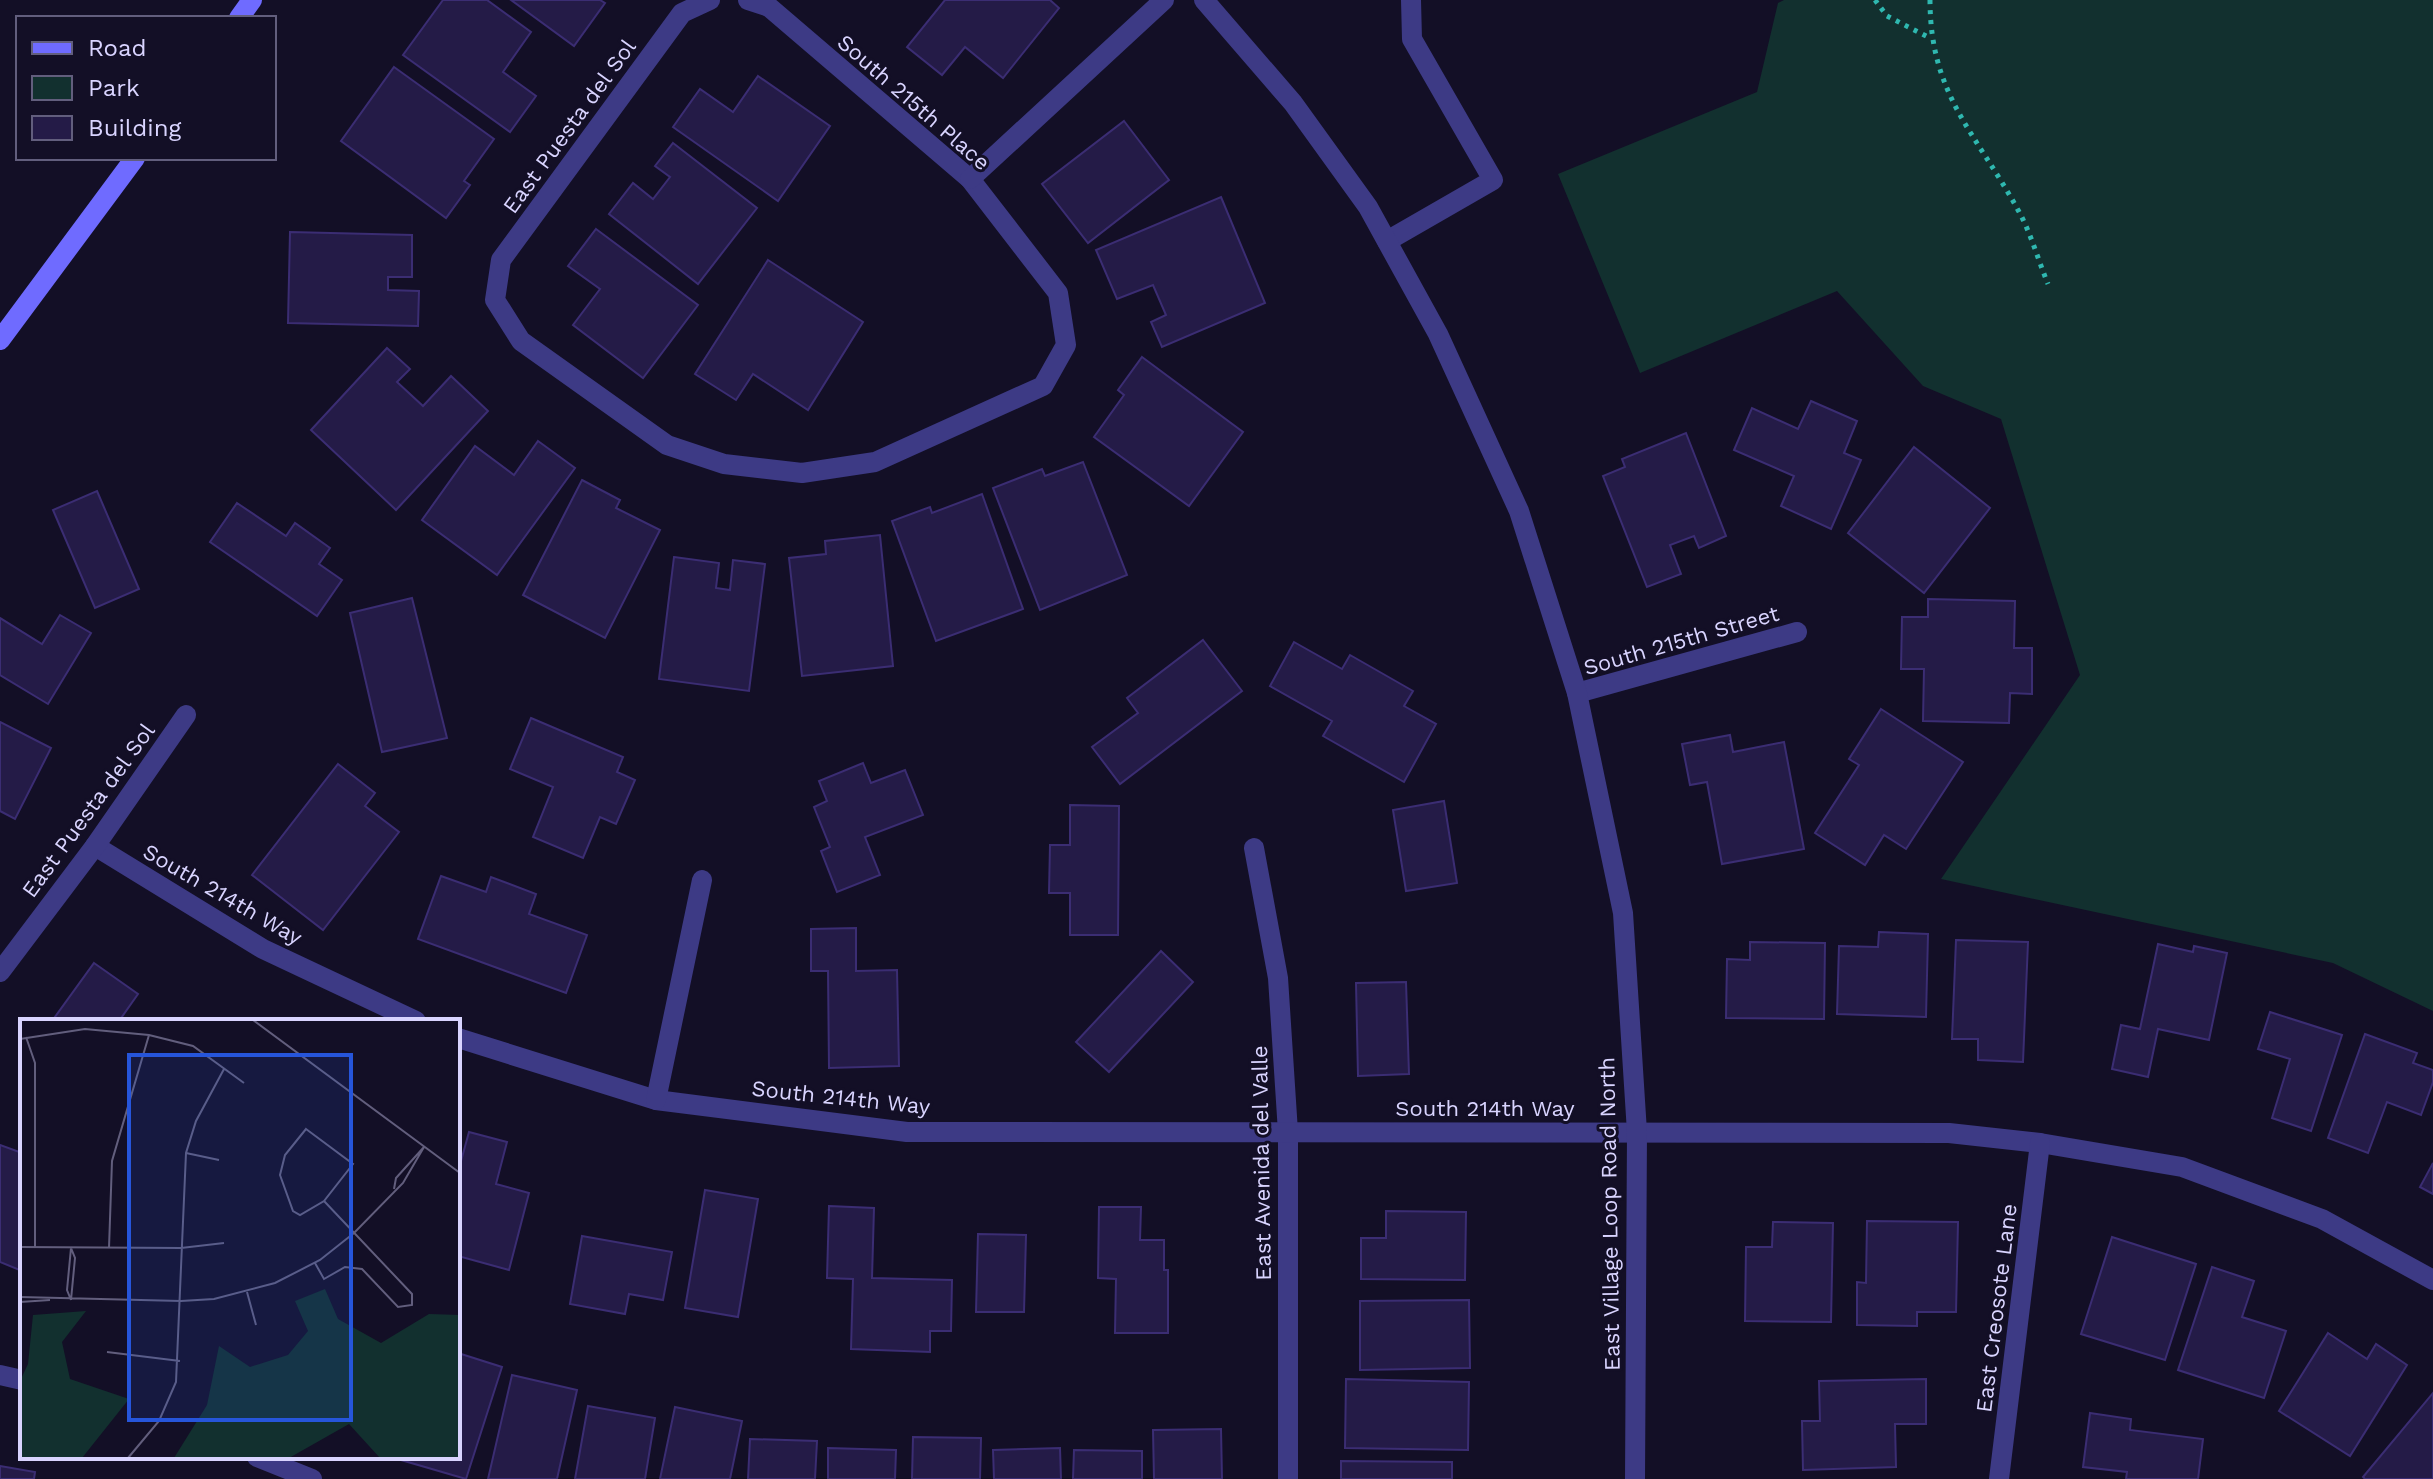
<svg xmlns="http://www.w3.org/2000/svg" width="2433" height="1479" font-family="'Work Sans',sans-serif">
<rect width="100%" height="100%" fill="#130f26"/>
<path fill="#12302f" d="M1784 0H2433V1011L2333 963 1941 879 2080 675 2001 419 1923 386 1837 291 1640 373 1558 174 1757 92 1778 3Z"/>
<g fill="#241b47" stroke="#3b2d73" stroke-width="2">
<path d="M443 0H487L531 32 503 72 536 96 510 132 403 55Z"/>
<path d="M511 0H600L605 3 574 46Z"/>
<path d="M945 0H1050L1059 8 1003 78 965 47 942 75 907 47Z"/>
<path d="M394 67 494 139 464 181 470 185 446 218 341 141Z"/>
<path d="M758 76 830 126 778 201 673 127 700 89 733 112Z"/>
<path d="M1124 121 1169 180 1088 243 1042 184Z"/>
<path d="M673 143 757 208 698 284 609 214 633 183 653 199 670 177 655 166Z"/>
<path d="M1221 197 1265 303 1162 347 1151 322 1166 315 1153 285 1117 299 1096 250Z"/>
<path d="M596 229 698 305 643 378 573 325 600 289 568 266Z"/>
<path d="M290 232 412 235V277H388V290L419 291 418 326 288 323Z"/>
<path d="M768 260 863 322 808 410 753 374 736 400 695 374Z"/>
<path d="M387 348 410 369 397 382 423 406 451 376 488 411 396 510 311 430Z"/>
<path d="M1142 357 1243 432 1189 506 1094 437 1124 395 1118 390Z"/>
<path d="M1811 401 1857 421 1844 453 1861 460 1831 529 1781 506 1794 476 1734 450 1752 408 1798 429Z"/>
<path d="M1686 433 1726 536 1699 548 1694 536 1670 545 1681 574 1647 587 1603 476 1625 467 1622 459Z"/>
<path d="M538 441 575 468 497 575 422 520 475 446 514 475Z"/>
<path d="M1914 447 1990 508 1924 593 1848 533Z"/>
<path d="M1083 462 1127 575 1040 610 993 488 1042 469 1045 476Z"/>
<path d="M582 480 620 500 616 508 660 530 605 638 523 595Z"/>
<path d="M97 491 139 589 95 608 53 510Z"/>
<path d="M982 494 1023 609 936 641 892 521 930 507 932 513Z"/>
<path d="M237 503 286 536 295 523 330 548 319 564 342 580 317 616 210 542Z"/>
<path d="M880 535 893 666 802 676 789 558 826 554 825 541Z"/>
<path d="M674 557 719 563 716 588 730 590 733 560 765 564 749 691 659 679Z"/>
<path d="M412 598 447 738 382 752 350 613Z"/>
<path d="M1928 599 2015 601 2014 648H2032V694L2010 693 2009 723 1923 721 1924 669H1901L1902 617H1928Z"/>
<path d="M60 615 91 633 48 704 0 675V618L42 644Z"/>
<path d="M1203 640 1242 691 1120 784 1092 747 1138 713 1127 698Z"/>
<path d="M1294 642 1342 669 1350 655 1413 691 1404 706 1436 724 1404 782 1323 736 1332 721 1270 686Z"/>
<path d="M1881 709 1963 762 1906 849 1884 835 1865 865 1815 833 1859 765 1849 759Z"/>
<path d="M531 718 623 757 617 772 635 780 616 824 600 817 583 858 533 837 553 787 510 769Z"/>
<path d="M0 722 51 748 15 819 0 811Z"/>
<path d="M1730 735 1733 752 1784 742 1804 849 1722 864 1707 782 1690 785 1682 744Z"/>
<path d="M863 763 871 783 905 770 923 815 865 837 880 875 837 892 821 851 830 847 814 807 827 801 819 781Z"/>
<path d="M338 764 375 793 365 806 399 832 323 930 252 875Z"/>
<path d="M1444 801 1457 883 1406 891 1393 810Z"/>
<path d="M1070 805 1119 806 1118 935H1070V893H1049L1050 845H1070Z"/>
<path d="M441 876 486 892 491 877 536 894 529 914 587 935 566 993 418 939Z"/>
<path d="M856 928V971L897 970 899 1066 829 1068 828 971H811V929Z"/>
<path d="M1879 932 1928 934 1926 1017 1837 1014 1839 946 1878 947Z"/>
<path d="M1956 940 2028 942 2023 1062 1978 1060V1039H1952Z"/>
<path d="M1750 942 1825 943 1824 1019 1726 1018 1727 959 1750 960Z"/>
<path d="M2158 944 2193 952 2194 946 2227 953 2209 1040 2158 1029 2148 1077 2112 1069 2121 1025 2140 1029Z"/>
<path d="M1161 951 1193 982 1109 1072 1076 1042Z"/>
<path d="M94 963 138 994 119 1021H52Z"/>
<path d="M1406 982 1409 1074 1358 1076 1356 983Z"/>
<path d="M2270 1012 2342 1035 2311 1131 2272 1118 2290 1059 2258 1049Z"/>
<path d="M2365 1034 2417 1053 2413 1063 2433 1070V1082L2421 1115 2387 1102 2368 1153 2328 1138Z"/>
<path d="M469 1132 507 1142 496 1184 529 1193 509 1270 458 1256V1172Z"/>
<path d="M0 1145 22 1153V1271L0 1262Z"/>
<path d="M2433 1163V1194L2420 1187Z"/>
<path d="M705 1190 758 1199 738 1317 685 1308Z"/>
<path d="M829 1206 874 1208 872 1278 952 1280 951 1331H930V1352L851 1349 853 1279 827 1278Z"/>
<path d="M1099 1207H1141L1140 1240H1164V1270H1168V1333H1115L1116 1279 1098 1278Z"/>
<path d="M1386 1211 1466 1212 1465 1280 1361 1279V1238H1386Z"/>
<path d="M1867 1221 1958 1222 1956 1312H1917V1326L1857 1325V1282L1866 1283Z"/>
<path d="M1773 1222 1833 1223 1831 1322 1745 1321 1746 1247H1772Z"/>
<path d="M978 1234 1026 1235 1024 1312H976Z"/>
<path d="M582 1236 672 1252 663 1300 629 1294 625 1314 570 1304Z"/>
<path d="M2112 1237 2196 1264 2165 1360 2081 1334Z"/>
<path d="M2212 1267 2254 1281 2242 1317 2286 1331 2264 1398 2178 1370Z"/>
<path d="M1469 1300 1470 1368 1360 1370V1301Z"/>
<path d="M2328 1333 2367 1359 2376 1344 2407 1365 2350 1456 2279 1411Z"/>
<path d="M458 1353 502 1367 466 1479 401 1460 402 1457H458Z"/>
<path d="M512 1375 577 1390 557 1479H488Z"/>
<path d="M1346 1379 1469 1382 1468 1450 1345 1448Z"/>
<path d="M1926 1379V1424H1895L1896 1467 1803 1470 1802 1421H1820L1819 1381Z"/>
<path d="M2433 1393V1479H2365L2363 1477Z"/>
<path d="M588 1406 655 1418 645 1479H575Z"/>
<path d="M675 1407 742 1421 730 1479H660Z"/>
<path d="M2090 1413 2131 1419 2130 1430 2203 1439 2198 1479H2126L2127 1472 2083 1467Z"/>
<path d="M1221 1429 1222 1479H1154L1153 1430Z"/>
<path d="M913 1437 981 1438 980 1479H912Z"/>
<path d="M750 1439 817 1441 815 1479H748Z"/>
<path d="M828 1448 896 1450 895 1479H828Z"/>
<path d="M1060 1448 1061 1479H994L993 1450Z"/>
<path d="M1074 1450 1142 1451V1479H1073Z"/>
<path d="M1341 1461 1452 1462V1479H1341Z"/>
<path d="M0 1466 35 1472 34 1479H0Z"/>
</g>
<g fill="none" stroke-linecap="round" stroke-linejoin="round">
<g stroke="#2fb8b0" stroke-width="5" stroke-dasharray="4 6" stroke-linecap="butt">
<path d="M1875 0 1887 16 1930 38"/>
<path d="M1930 0C1930 95 1976 133 2018 210 2031 233 2038 260 2048 284"/>
</g>
<path stroke="#3d3a85" stroke-width="20" d="M1387 241 1493 180 1412 39 1411 0"/>
<g stroke="#3d3a85" stroke-width="20">
<path d="M710 0 682 13 501 260 495 300 521 341 667 445 724 464 802 473 875 462 1043 386 1066 345 1058 293 970 179 769 7 748 0"/>
<path d="M970 179 1164 0"/>
<path d="M1577 693 1797 632"/>
<path d="M95 846 263 949 416 1021"/>
<path d="M1254 848 1278 978 1288 1132V1479"/>
<path d="M0 972 95 846 186 715"/>
<path d="M458 1038 656 1100 907 1132 1949 1133 2040 1143 2182 1167 2322 1219 2433 1280"/>
<path d="M656 1100 702 880"/>
<path d="M0 1375 22 1380"/>
<path d="M257 1457 312 1479"/>
<path d="M1999 1479 2040 1143"/>
</g>
<path stroke="#3d3a85" stroke-width="20" d="M1204 0 1293 103 1368 207 1438 334 1519 511 1577 693 1623 913 1637 1132 1635 1479"/>
<g stroke="#6f6bff" stroke-width="20">
<path d="M239 18 252 0"/>
<path d="M0 340 135 158"/>
</g>
</g>
<g text-anchor="middle" stroke-width="6" stroke-linejoin="round" paint-order="stroke">
<g font-size="22" fill="#d9d4ff" stroke="#130f26">
<text transform="translate(914 102) rotate(41)" y="8">South 215th Place</text>
<text transform="translate(569 126) rotate(-54)" y="8">East Puesta del Sol</text>
<text transform="translate(1681 640) rotate(-16)" y="8">South 215th Street</text>
<text transform="translate(88 810) rotate(-54)" y="8">East Puesta del Sol</text>
<text transform="translate(223 894) rotate(30)" y="8">South 214th Way</text>
<text transform="translate(841 1097) rotate(6)" y="8">South 214th Way</text>
<text x="1485" y="1116">South 214th Way</text>
<text transform="translate(1261 1163) rotate(-91)" y="8">East Avenida del Valle</text>
<text transform="translate(1609 1214) rotate(-91)" y="8">East Village Loop Road North</text>
<text transform="translate(1996 1308) rotate(-83)" y="8">East Creosote Lane</text>
</g>
</g>
<g transform="translate(20 1019)">
<rect width="440" height="440" fill="#130f26"/>
<path d="M305 270 318 300 361 324 409 295 440 296V439H360L329 405 269 439H154L187 386 199 327 230 348 268 336 288 312 275 282ZM66 292 42 323 50 360 109 380 62 439H0V362L8 345 13 296Z" fill="#12302f"/>
<path fill="none" stroke="#625e7d" stroke-width="2" d="M233 1 440 154M6 18 15 44V228M0 20 65 10 129 16 173 27 224 64M286 110 333 145 304 182 280 196 273 192 260 156 265 136ZM166 134 199 141M374 170 376 159 404 128M0 228 161 229 204 224M89 229 92 142 129 16M295 244 304 260 325 248 342 250 378 288 392 286V275L304 182M227 273 236 306M0 278 161 282 194 280 255 264 300 241 334 214 383 164 404 128M51 281 47 271 51 229M51 281 55 239 51 229M0 283 30 281M87 333 160 342M108 439 139 402 156 363 166 134 176 102 204 50"/>
<path fill="#2655da" fill-opacity="0.15" stroke="#2655da" stroke-width="4" d="M109 36H331V401H109Z"/>
<rect width="440" height="440" fill="none" stroke="#d9d4ff" stroke-width="4"/>
</g>
<rect x="16" y="16" width="260" height="144" fill="#130f26" stroke="#625e7d" stroke-width="2"/>
<rect x="32" y="42" width="40" height="12" fill="#6f6bff" stroke="#625e7d" stroke-width="2"/>
<text x="88" y="56" font-size="24" fill="#d9d4ff">Road</text>
<rect x="32" y="76" width="40" height="24" fill="#12302f" stroke="#625e7d" stroke-width="2"/>
<text x="88" y="96" font-size="24" fill="#d9d4ff">Park</text>
<rect x="32" y="116" width="40" height="24" fill="#241b47" stroke="#625e7d" stroke-width="2"/>
<text x="88" y="136" font-size="24" fill="#d9d4ff">Building</text>
</svg>
